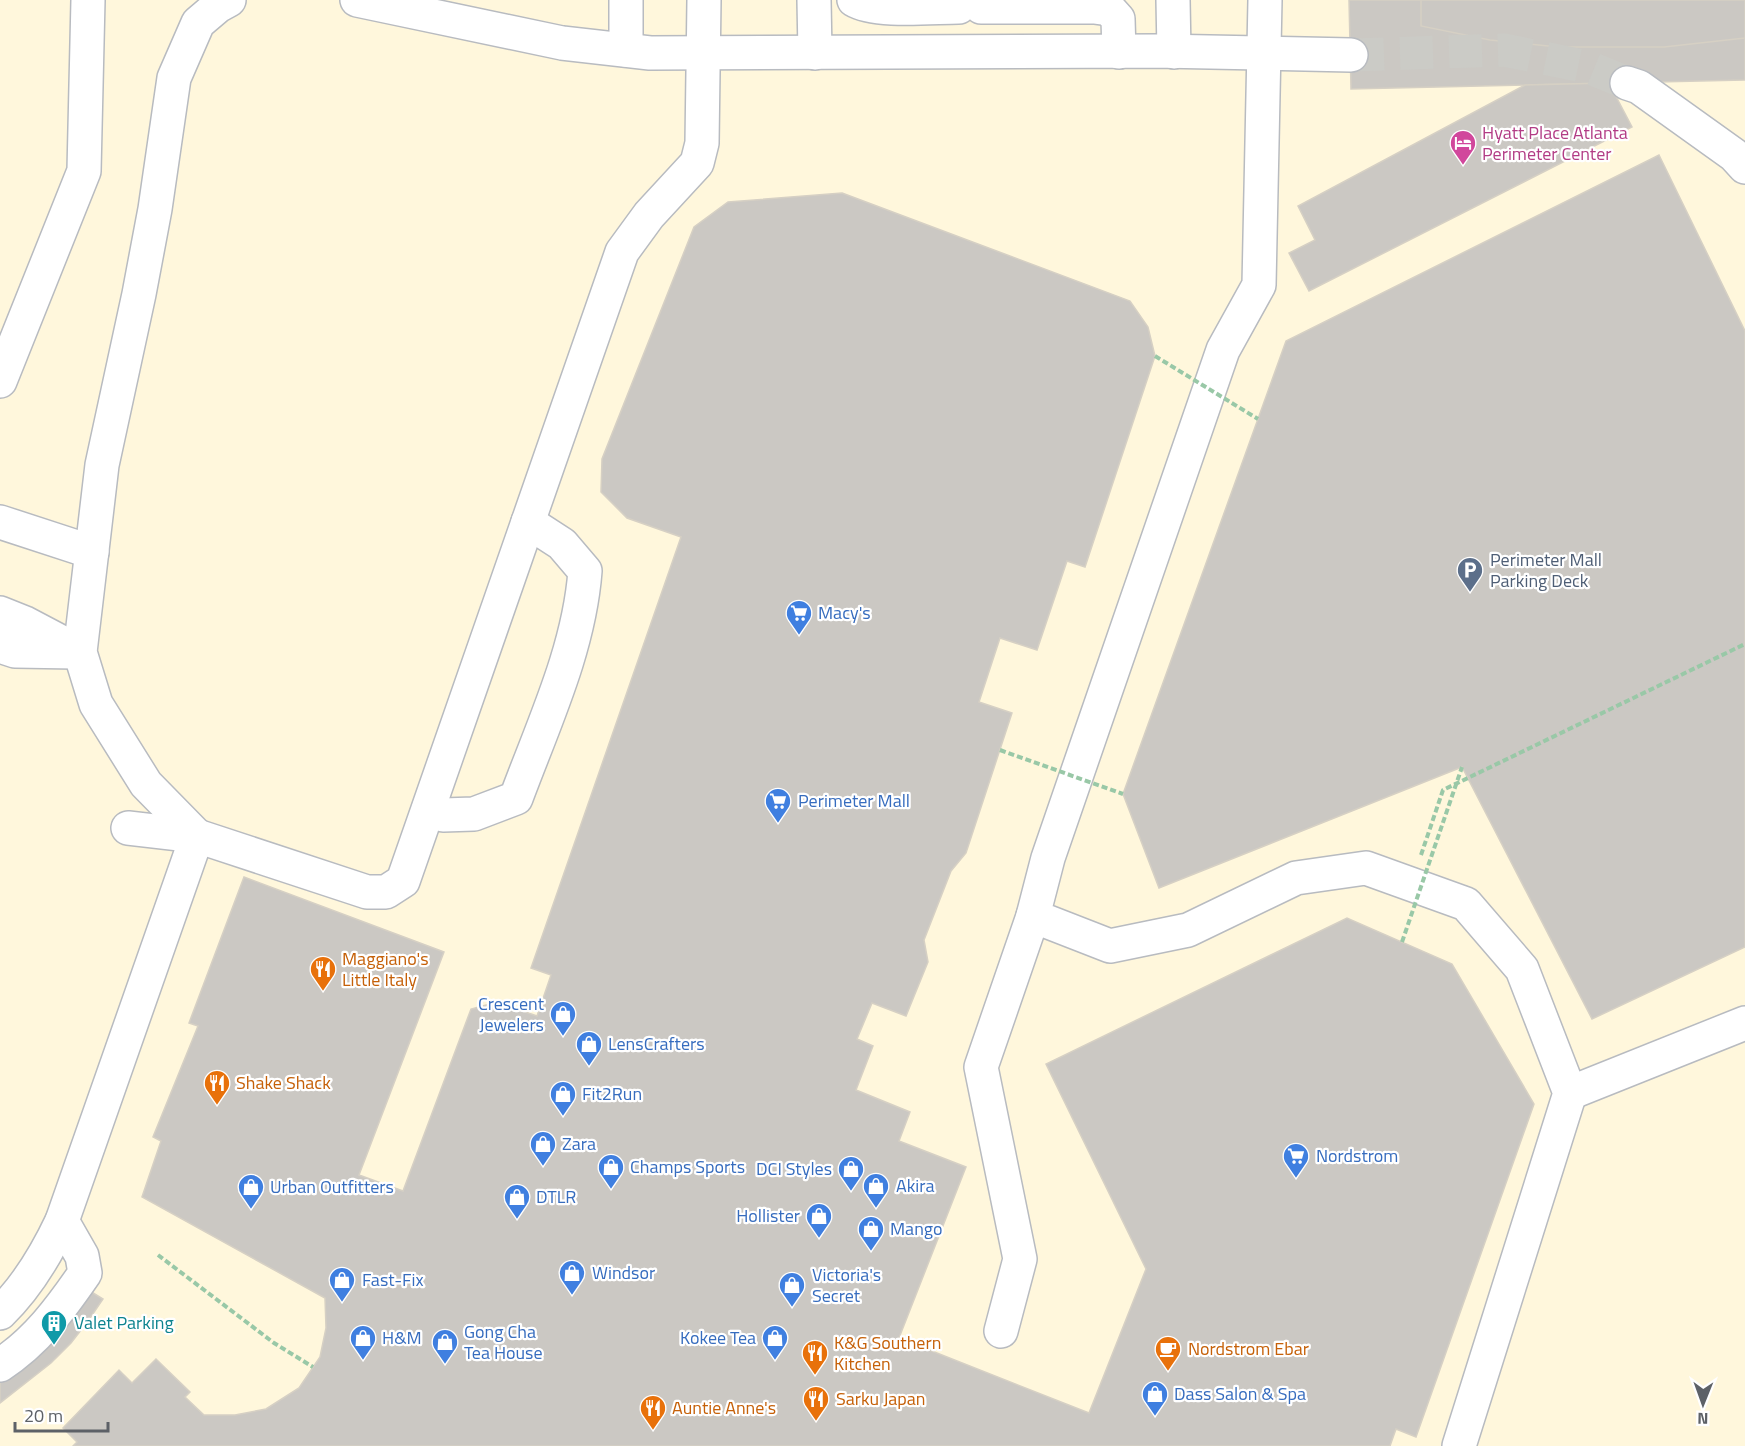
<svg xmlns="http://www.w3.org/2000/svg" width="1745" height="1446" font-family="'Titillium Web',sans-serif">
<rect width="100%" height="100%" fill="#f0eee6"/>
<rect fill="#fff7dc" x="0" y="0" width="1745" height="1446"/>
<g fill="#cbc8c3" stroke="#d6d0c4" stroke-width="1.5">
<path d="M1349 0H1745V80L1351 89Z"/>
<path d="M1421 0H1745V38L1664 47H1558L1490 40 1421 26Z"/>
<path d="M1609 83 1632 127 1309 291 1289 253 1315 240 1298 206 1525 85Z"/>
<path d="M1659 155 1745 331V947L1592 1019 1462 767 1159 888 1123 794 1286 341Z"/>
<path d="M842 193 1130 301 1148 327 1155 356 1085 567 1067 561 1037 650 1000 638 979 702 1012 713 966 853 951 871 924 940 928 962 906 1016 872 1003 857 1039 873 1046 856 1090 910 1112 899 1141 966 1167 899 1338 1089 1413 1146 1269 1046 1064 1347 918 1452 964 1534 1104 1416 1437 1396 1429 1390 1446H73L77 1442 63 1428 119 1370 132 1383 156 1359 190 1392 185 1397 204 1415H235L266 1409 299 1388 320 1357 326 1328 325 1298 142 1197 161 1141 153 1137 198 1026 189 1023 244 877 444 952 359 1175 403 1191 471 1009 497 1002 537 1016 551 975 531 968 681 537 627 518 601 492 602 459 694 227 728 202Z"/>
<path d="M85 1288 103 1299 88 1321 71 1343 51 1363 0 1403V1379Z"/>
</g>
<g fill="none" stroke-linecap="round" stroke-linejoin="round">
<path stroke="#cbcbc6" stroke-width="33" stroke-dasharray="33 16" stroke-linecap="butt" d="M1351 55 1504 50 1588 67 1627 83"/>
<g stroke="#b8bbc0" stroke-width="36">
<g id="minor">
<path d="M357 0 562 43 650 53 1160 51 1351 55"/>
<path d="M814 0 815 53"/>
<path d="M854 0C875 13 933 7 959 7"/>
<path d="M1173 0 1174 52"/>
<path d="M1265 0 1259 285 1223 350 1048 858 1033 916 1110 946 1188 930 1296 878 1366 868 1466 904 1522 969 1570 1093 1459 1446"/>
<path d="M981 7H1094L1109 9 1118 19 1119 52"/>
<path d="M626 50V0"/>
<path d="M1627 83 1639 87 1734 155 1745 167"/>
<path d="M0 381 84 171 88 0"/>
<path d="M0 522 92 552"/>
<path d="M0 613 25 623 80 652"/>
<path d="M0 646 15 651 75 652"/>
<path d="M429 808 443 815 474 814 516 798C543 725 579 650 585 571L562 544 528 522"/>
<path d="M128 828 197 836 367 892H386L403 881 622 252 649 215 697 163 702 143 704 0"/>
<path d="M1570 1093 1745 1023"/>
<path d="M0 1313C27 1287 46 1255 62 1221L197 836 146 784 96 704 80 652 102 465 139 294 155 209 174 78 198 23 218 6 229 0"/>
<path d="M1001 1331 1020 1259 981 1067 1033 916"/>
<path d="M0 1365C36 1342 61 1308 85 1273L82 1256 62 1221"/>
</g>
</g>
<g stroke="#99c8a7" stroke-width="4" stroke-dasharray="6 3" stroke-linecap="butt">
<path d="M1421 855 1443 790 1745 644"/>
<path d="M158 1255 274 1343 313 1367"/>
</g>
<use href="#minor" stroke="#fff" stroke-width="33"/>
<g stroke="#99c8a7" stroke-width="4" stroke-dasharray="6 3" stroke-linecap="butt">
<path d="M1155 356 1258 419"/>
<path d="M1000 750 1123 794"/>
<path d="M1402 942 1462 767"/>
</g>
</g>
<defs>
<g id="hotel-pin" transform="scale(1.35)"><path d="M0 17L-7.5 6A9.5 9.5 0 1 1 7.5 6Z" fill="#d1479c" stroke="#fff"/><path d="M-6-4.5h1.5V1H6V5H4.5V3h-9V5H-6ZM-4 0a1.8 1.8 0 1 1 3.6 0ZM.5 0V-2.5h3Q6-2.5 6 0Z" fill="#fff"/></g>
<g id="parking-pin" transform="scale(1.35)"><path d="M0 17L-7.5 6A9.5 9.5 0 1 1 7.5 6Z" fill="#5c6f8a" stroke="#fff"/><path d="M-3.5-5.5H1a3.5 3.5 0 0 1 0 7H-1V5.5H-3.5ZM-1-3.4V-.6H.8a1.4 1.4 0 0 0 0-2.8Z" fill="#fff"/></g>
<g id="supermarket-pin" transform="scale(1.35)"><path d="M0 17L-7.5 6A9.5 9.5 0 1 1 7.5 6Z" fill="#3f7fe0" stroke="#fff"/><path d="M-6-5.5h2.5l.6 2H6L4.5 2H-2.5L-4.4-4H-6ZM-1.5 3.2a1.3 1.3 0 1 0 .1 0ZM3 3.2a1.3 1.3 0 1 0 .1 0Z" fill="#fff"/></g>
<g id="restaurant-pin" transform="scale(1.35)"><path d="M0 17L-7.5 6A9.5 9.5 0 1 1 7.5 6Z" fill="#e8710a" stroke="#fff"/><path d="M-5-6h1v4h1v-4h1v4h1v-4h1v5L-1.5 .5V6h-2V.5L-5-1ZM5-6V6H3V1.5H1.5Q1.5-4 5-6Z" fill="#fff"/></g>
<g id="shop-pin" transform="scale(1.35)"><path d="M0 17L-7.5 6A9.5 9.5 0 1 1 7.5 6Z" fill="#3f7fe0" stroke="#fff"/><path d="M-5-2.5h2.3a2.7 3.5 0 0 1 5.4 0H5L5.5 6h-11ZM-1.5-2.5h3a1.5 2.3 0 0 0-3 0Z" fill="#fff"/></g>
<g id="building-pin" transform="scale(1.35)"><path d="M0 17L-7.5 6A9.5 9.5 0 1 1 7.5 6Z" fill="#0f9aa8" stroke="#fff"/><path d="M-4-6H4V6H1V3H-1V6H-4ZM-2.5-4.3h1.7v1.8h-1.7ZM.8-4.3h1.7v1.8H.8ZM-2.5-1h1.7V.8h-1.7ZM.8-1h1.7V.8H.8Z" fill="#fff"/></g>
<g id="cafe-pin" transform="scale(1.35)"><path d="M0 17L-7.5 6A9.5 9.5 0 1 1 7.5 6Z" fill="#e8710a" stroke="#fff"/><path d="M-5.5-4.5H6V0H3Q3 3.5 0 3.5H-2.5Q-5.5 3.5-5.5 0ZM3-3.2v2h1.7v-2ZM-6 4.5H4V6H-6Z" fill="#fff"/></g>
</defs>
<g fill-rule="evenodd">
<use href="#hotel-pin" x="1463" y="143"/>
<use href="#parking-pin" x="1470" y="570"/>
<use href="#supermarket-pin" x="799" y="613"/>
<use href="#supermarket-pin" x="778" y="801"/>
<use href="#restaurant-pin" x="323" y="969"/>
<use href="#shop-pin" x="563" y="1014"/>
<use href="#shop-pin" x="589" y="1044"/>
<use href="#restaurant-pin" x="217" y="1083"/>
<use href="#shop-pin" x="563" y="1094"/>
<use href="#shop-pin" x="543" y="1144"/>
<use href="#supermarket-pin" x="1296" y="1156"/>
<use href="#shop-pin" x="611" y="1167"/>
<use href="#shop-pin" x="851" y="1169"/>
<use href="#shop-pin" x="876" y="1186"/>
<use href="#shop-pin" x="251" y="1187"/>
<use href="#shop-pin" x="517" y="1197"/>
<use href="#shop-pin" x="819" y="1216"/>
<use href="#shop-pin" x="871" y="1229"/>
<use href="#shop-pin" x="572" y="1273"/>
<use href="#shop-pin" x="342" y="1280"/>
<use href="#shop-pin" x="792" y="1285"/>
<use href="#building-pin" x="54" y="1323"/>
<use href="#shop-pin" x="363" y="1338"/>
<use href="#shop-pin" x="775" y="1338"/>
<use href="#shop-pin" x="445" y="1342"/>
<use href="#cafe-pin" x="1168" y="1349"/>
<use href="#restaurant-pin" x="815" y="1353"/>
<use href="#shop-pin" x="1155" y="1394"/>
<use href="#restaurant-pin" x="816" y="1399"/>
<use href="#restaurant-pin" x="653" y="1408"/>
</g>
<g text-anchor="middle" stroke-width="4.5" stroke-linejoin="round" paint-order="stroke">
<g font-size="18" fill="#b23c85" stroke="#fff" text-anchor="start">
<text x="1482" y="139">Hyatt Place Atlanta<tspan x="1482" dy="21">Perimeter Center</tspan></text>
</g>
<g font-size="18" fill="#4e5e75" stroke="#fff" text-anchor="start">
<text x="1490" y="566">Perimeter Mall<tspan x="1490" dy="21">Parking Deck</tspan></text>
</g>
<g font-size="18" fill="#366cbe" stroke="#fff" text-anchor="start">
<text x="818" y="619">Macy's</text>
<text x="798" y="807">Perimeter Mall</text>
<text x="544" y="1010" text-anchor="end">Crescent<tspan x="544" dy="21">Jewelers</tspan></text>
<text x="608" y="1050">LensCrafters</text>
<text x="582" y="1100">Fit2Run</text>
<text x="562" y="1150">Zara</text>
<text x="1316" y="1162">Nordstrom</text>
<text x="630" y="1173">Champs Sports</text>
<text x="832" y="1175" text-anchor="end">DCI Styles</text>
<text x="896" y="1192">Akira</text>
<text x="270" y="1193">Urban Outfitters</text>
<text x="536" y="1203">DTLR</text>
<text x="800" y="1222" text-anchor="end">Hollister</text>
<text x="890" y="1235">Mango</text>
<text x="592" y="1279">Windsor</text>
<text x="812" y="1281">Victoria's<tspan x="812" dy="21">Secret</tspan></text>
<text x="362" y="1286">Fast-Fix</text>
<text x="464" y="1338">Gong Cha<tspan x="464" dy="21">Tea House</tspan></text>
<text x="382" y="1344">H&amp;M</text>
<text x="756" y="1344" text-anchor="end">Kokee Tea</text>
<text x="1174" y="1400">Dass Salon &amp; Spa</text>
</g>
<g font-size="18" fill="#c56008" stroke="#fff" text-anchor="start">
<text x="342" y="965">Maggiano's<tspan x="342" dy="21">Little Italy</tspan></text>
<text x="236" y="1089">Shake Shack</text>
<text x="834" y="1349">K&amp;G Southern<tspan x="834" dy="21">Kitchen</tspan></text>
<text x="1188" y="1355">Nordstrom Ebar</text>
<text x="836" y="1405">Sarku Japan</text>
<text x="672" y="1414">Auntie Anne's</text>
</g>
<g font-size="18" fill="#0d838f" stroke="#fff" text-anchor="start">
<text x="74" y="1329">Valet Parking</text>
</g>
</g>
<g transform="translate(1703 1404) rotate(181)" stroke="#ffffff" stroke-width="4.5" paint-order="stroke">
<path d="M0-4.5L10 22L0 15L-10 22Z" fill="#5d6167"/>
<text y="-9" font-size="16" font-weight="bold" text-anchor="middle" fill="#5d6167">N</text>
</g>
<path d="M15 1422v9h93v-9" fill="none" stroke="#5d6167" stroke-width="3"/>
<text x="24" y="1422" font-size="18" fill="#5d6167" stroke="#ffffff" stroke-width="4.5" paint-order="stroke">20 m</text>
</svg>
